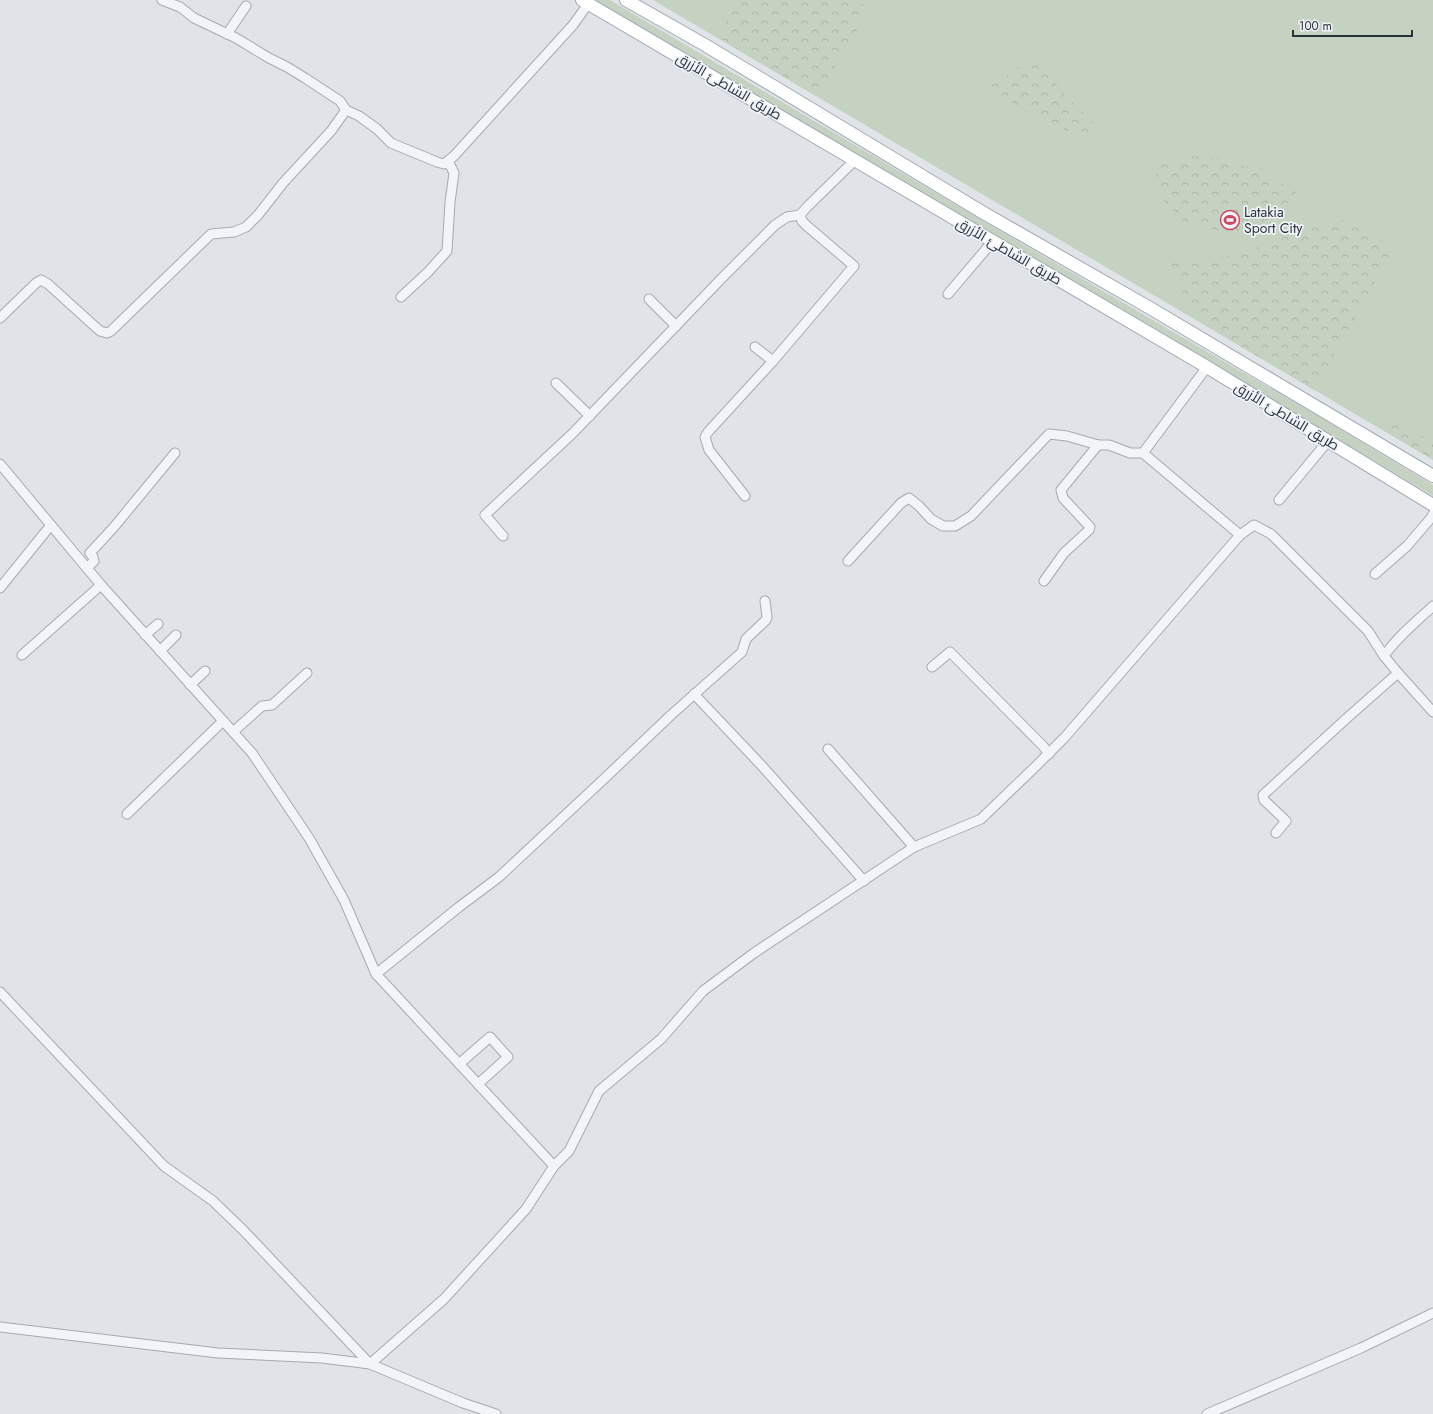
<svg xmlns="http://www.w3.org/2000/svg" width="1433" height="1414" font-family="Jost,Cairo,sans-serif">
<defs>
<pattern id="forest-crowns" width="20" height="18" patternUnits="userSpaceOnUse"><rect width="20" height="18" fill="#c6d2c1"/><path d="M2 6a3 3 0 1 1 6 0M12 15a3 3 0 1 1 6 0" fill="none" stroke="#aab5a7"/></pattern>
</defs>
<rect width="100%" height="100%" fill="#e0e3e8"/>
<g fill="#c6d2c1">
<path d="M592 0H610L1007 235 1325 420 1433 485V496L1172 339 980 228 886 171Z"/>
<path d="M653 0H1433V460Z"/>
</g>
<g fill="url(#forest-crowns)">
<path d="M740 0H856L870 9 818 97 717 37Z"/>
<path d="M1041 57 1059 89 1094 123 1099 129 1095 137 1075 134 1037 118 1007 99 987 82 1004 78 1023 62Z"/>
<path d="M1188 156 1221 158 1262 172 1297 191 1285 206 1262 224 1232 235 1182 220 1159 196 1154 164Z"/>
<path d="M1345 220 1393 250 1314 390 1235 343 1185 298 1171 263 1230 256 1276 241 1312 225Z"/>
<path d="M1393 420 1433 441V460L1387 432Z"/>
</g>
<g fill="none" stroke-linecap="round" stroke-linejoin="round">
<g stroke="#a5aab2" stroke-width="11">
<g id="minor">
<path d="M227 34 246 6"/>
<path d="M346 110 359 116 377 129 391 143 437 162 444 164 454 156 573 25 588 4"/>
<path d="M948 294 993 241"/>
<path d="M401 297 428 272 447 251 450 202 454 173 448 161"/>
<path d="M649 299 676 326"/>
<path d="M0 318 36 283 41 280 48 284 100 331 107 333 111 331 211 234 234 232 246 227 258 215 283 183 331 131 346 110 340 101 305 78 287 67 269 58 236 38 194 18 180 7 162 0"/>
<path d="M755 347 773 361"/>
<path d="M1207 367 1143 453 1240 535"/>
<path d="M556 383 590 416"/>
<path d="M0 464 101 585 252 753 309 838 344 900 376 974 554 1166"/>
<path d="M745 496 709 450 705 437 708 432 773 361 854 266 807 226 802 221 800 215 807 207 855 160"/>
<path d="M1279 500 1328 441"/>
<path d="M503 536 485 515 573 433 722 278 775 225 787 217 800 215"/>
<path d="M848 561 901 503 909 498 919 506 931 519 943 526H955L971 516 1049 434 1067 436 1098 445H1109L1130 453H1143"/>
<path d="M87 568 94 561 93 557 90 553 114 527 175 453"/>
<path d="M1375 574 1407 546 1431 518 1433 514"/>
<path d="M1044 581 1064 553 1089 530 1090 527 1063 498 1061 490 1098 445"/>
<path d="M0 588 51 525"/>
<path d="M145 635 158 624"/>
<path d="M160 651 176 635"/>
<path d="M22 655 101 585"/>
<path d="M1384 656C1397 637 1416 622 1433 606"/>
<path d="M932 667 950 652 1043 746 1049 754"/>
<path d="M190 685 205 671"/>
<path d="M694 694 762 766 864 881"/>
<path d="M233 732 262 706 272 705 307 673"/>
<path d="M828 749 914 847"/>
<path d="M127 814 223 721"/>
<path d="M1276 833 1286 821 1264 800 1263 795 1347 718 1398 673"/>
<path d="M376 974 459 907 499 877 606 777 671 715 742 652 746 639 766 620 767 617 765 601"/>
<path d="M0 992 164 1166 213 1201 243 1230 370 1364 444 1299 526 1209 554 1166 569 1151 599 1091 661 1039 703 991 754 953 914 847 981 819 1035 767 1065 737 1240 535 1254 525 1271 534 1368 631 1384 656 1398 673 1433 712"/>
<path d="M459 1064 490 1037 508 1057 478 1084"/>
<path d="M0 1327 218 1353 322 1358 370 1364 463 1403 496 1414"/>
<path d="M1207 1414 1361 1348 1433 1313"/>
</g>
</g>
<g stroke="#9fa8b4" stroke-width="14">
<g id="major">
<path d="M582 0 1207 367 1433 505"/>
<path d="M626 0 705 45 982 212 1150 308 1433 476"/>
</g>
</g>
<use href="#minor" stroke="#f2f4f7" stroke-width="9"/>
<use href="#major" stroke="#fff" stroke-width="12"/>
</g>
<defs>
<g id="stadium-ring" transform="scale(1)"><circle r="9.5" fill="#eff2f6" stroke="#c94960" stroke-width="1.5"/><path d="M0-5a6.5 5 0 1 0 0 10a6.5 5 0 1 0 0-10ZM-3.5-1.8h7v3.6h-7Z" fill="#c94960"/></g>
</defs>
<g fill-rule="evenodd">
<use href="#stadium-ring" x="1230" y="220"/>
</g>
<g text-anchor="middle" stroke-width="3.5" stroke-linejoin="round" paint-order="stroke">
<g font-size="14" fill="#29323f" stroke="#eff2f6">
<text transform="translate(729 86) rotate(30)" y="5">طريق الشاطئ الأزرق</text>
<text transform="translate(1009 251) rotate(30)" y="5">طريق الشاطئ الأزرق</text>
<text transform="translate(1287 416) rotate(31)" y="5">طريق الشاطئ الأزرق</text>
</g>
<g font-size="14" fill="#29323f" stroke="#eff2f6" text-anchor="start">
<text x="1244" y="217">Latakia<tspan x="1244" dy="16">Sport City</tspan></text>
</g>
</g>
<path d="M1293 30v6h119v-6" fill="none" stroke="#29323f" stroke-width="2"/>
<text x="1299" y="30" font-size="12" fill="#29323f" stroke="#eff2f6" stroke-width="3" paint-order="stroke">100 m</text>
</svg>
